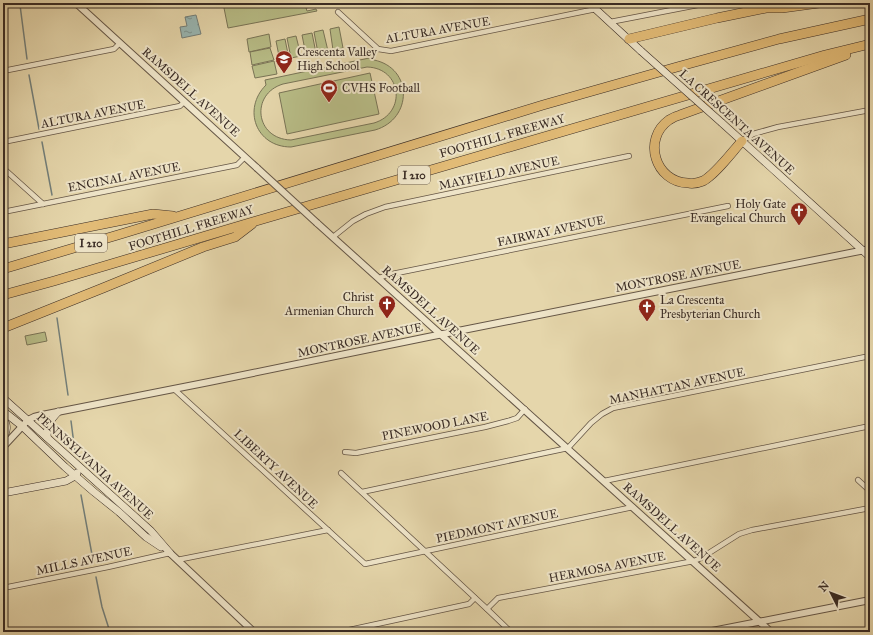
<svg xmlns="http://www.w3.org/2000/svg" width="873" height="635" font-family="'IM FELL Great Primer',serif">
<defs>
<pattern id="water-ripples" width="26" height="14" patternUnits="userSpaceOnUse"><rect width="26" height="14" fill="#99b7b3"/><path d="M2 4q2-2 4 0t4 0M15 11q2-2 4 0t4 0" fill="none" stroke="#7e9591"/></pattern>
</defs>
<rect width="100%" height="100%" fill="#e5d6ab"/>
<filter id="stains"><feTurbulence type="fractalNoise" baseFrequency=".005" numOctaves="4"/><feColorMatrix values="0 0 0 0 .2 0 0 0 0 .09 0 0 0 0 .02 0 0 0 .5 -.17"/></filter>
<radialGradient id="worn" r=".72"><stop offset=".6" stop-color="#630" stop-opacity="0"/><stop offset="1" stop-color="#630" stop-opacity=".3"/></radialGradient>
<g fill="#b8bd87" stroke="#797456" fill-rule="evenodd">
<path d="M223 3H334L306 8 307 11 316 9 317 11 228 28Z"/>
<path d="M339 27 343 48 333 50 330 29Z"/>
<path d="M323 30 328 51 318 53 314 32Z"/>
<path d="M312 33 316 53 306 55 302 35Z"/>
<path d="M269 34 271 47 249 52 247 39Z"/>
<path d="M296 36 301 56 291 58 287 38Z"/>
<path d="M285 39 289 59 280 61 276 41Z"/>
<path d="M270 48 274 60 252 65 250 52Z"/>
<path d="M374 57V60C413 68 413 119 375 130L291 147C256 147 242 109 266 85L265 80ZM367 67C402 68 407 113 374 123L291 140C255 139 250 94 283 84Z"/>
<path d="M274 61 277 74 255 78 252 66Z"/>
<path d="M370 73 379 114 287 134 279 93Z"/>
<path d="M45 332 47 341 27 345 25 336Z"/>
</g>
<path fill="url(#water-ripples)" stroke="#737f7a" d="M196 15 201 34 182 38 180 27 187 26 185 17Z"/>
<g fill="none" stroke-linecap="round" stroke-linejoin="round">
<g stroke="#737f7a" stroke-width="1.5">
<path d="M20 5 27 59"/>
<path d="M29 75 39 129"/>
<path d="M42 142 52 195"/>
<path d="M57 318 68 395"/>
<path d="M71 421 75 452"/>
<path d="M81 495 93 560"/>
<path d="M96 577 102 607 110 632"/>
</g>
<g stroke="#655646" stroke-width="6">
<g id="minor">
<path d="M338 12 378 49 391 51 596 9"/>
<path d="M610 22 708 3"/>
<path d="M3 71 114 49 120 43"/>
<path d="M742 141 753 134 778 127 870 110"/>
<path d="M3 142 180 106 184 102"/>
<path d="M3 168 43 204"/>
<path d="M3 212 237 165 245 157"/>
<path d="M333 237 353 221 366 214 385 207 629 156"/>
<path d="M379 278 387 275 728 206"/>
<path d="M174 389 365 564 633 507"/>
<path d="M345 452 356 453 485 427 508 421 517 418 525 409"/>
<path d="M341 473 487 609 511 632"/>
<path d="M858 480 870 491"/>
<path d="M604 481 870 426"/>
<path d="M362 492 568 448 591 423 602 414 613 408 870 356"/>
<path d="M177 560 328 530"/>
<path d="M3 588 108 567 170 553"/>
<path d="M487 609 498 598 694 561 701 558 739 534 752 530 870 508"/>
<path d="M340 632 469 604 475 598"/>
</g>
</g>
<g stroke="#655646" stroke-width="8">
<g id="tertiary">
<path d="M76 3 257 168"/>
<path d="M317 223 771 632"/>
<path d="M3 447 28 420 34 417 42 415 209 382 428 337 870 249"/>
<path d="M170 553 254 632"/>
<path d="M707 632 870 600"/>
</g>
</g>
<g stroke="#3a2c25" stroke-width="8">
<g id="secondary">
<path d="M589 3 641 51"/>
<path d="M722 123 870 257"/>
<path d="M3 398 151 531 170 553"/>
<path d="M3 411 22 426 65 467 94 492 119 512 146 537 161 547"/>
<path d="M3 419C9 426 6 432 3 440"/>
<path d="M47 437C47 426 50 420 58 412"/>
<path d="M3 493 66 481 75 476 77 473"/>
</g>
</g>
<g stroke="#3a2c25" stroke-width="10">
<g id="motorway">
<path d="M629 39 717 18 766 8H782L819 3"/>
<path d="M742 141C732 152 715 175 703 181 698 183 692 184 688 183 655 182 642 139 669 120 672 118 676 116 680 115L846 55"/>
<path d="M3 244 153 214 173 216"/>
<path d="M3 269 121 234 543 105 677 67 779 39 870 19"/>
<path d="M3 295 54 281 256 221 825 55 870 44"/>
<path d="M3 328 103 288 203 247 235 237 252 224"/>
</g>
</g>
<use href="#minor" stroke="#eee4c8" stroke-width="4.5"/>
<use href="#tertiary" stroke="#eee4c8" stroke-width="6"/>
<use href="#secondary" stroke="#eee4c8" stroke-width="7"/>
<use href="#motorway" stroke="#e2bb76" stroke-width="9"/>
<g stroke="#655646" stroke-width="8" stroke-linecap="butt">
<path id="tertiary-bridge" d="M257 168 317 223"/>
</g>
<g stroke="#3a2c25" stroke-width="8" stroke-linecap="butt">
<path id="secondary-bridge" d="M641 51 722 123"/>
</g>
<use href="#tertiary-bridge" stroke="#eee4c8" stroke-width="6"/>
<use href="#secondary-bridge" stroke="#eee4c8" stroke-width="7"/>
</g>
<defs>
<g id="school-pin" transform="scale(0.9)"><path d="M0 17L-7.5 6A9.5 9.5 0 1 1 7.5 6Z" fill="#8f2418" stroke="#eee4c8"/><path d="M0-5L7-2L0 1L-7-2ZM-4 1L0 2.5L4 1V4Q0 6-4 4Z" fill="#fff"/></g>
<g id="stadium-pin" transform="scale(0.9)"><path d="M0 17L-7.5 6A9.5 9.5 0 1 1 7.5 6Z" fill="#8f2418" stroke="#eee4c8"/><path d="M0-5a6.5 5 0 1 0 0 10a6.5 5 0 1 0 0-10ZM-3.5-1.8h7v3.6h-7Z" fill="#fff"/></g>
<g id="church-pin" transform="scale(0.9)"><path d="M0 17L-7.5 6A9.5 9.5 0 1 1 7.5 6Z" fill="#8f2418" stroke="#eee4c8"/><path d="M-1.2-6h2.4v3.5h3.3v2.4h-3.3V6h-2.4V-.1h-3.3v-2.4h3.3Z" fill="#fff"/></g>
</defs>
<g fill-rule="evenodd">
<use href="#school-pin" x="284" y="59"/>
<use href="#stadium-pin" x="329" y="88"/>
<use href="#church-pin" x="799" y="211"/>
<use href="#church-pin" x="387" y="304"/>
<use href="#church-pin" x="647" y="307"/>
</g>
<g text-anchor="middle" stroke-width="4" stroke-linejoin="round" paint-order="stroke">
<g fill="#eee4c8" stroke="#706356" stroke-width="1">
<rect x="398" y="166" width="32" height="18" rx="3"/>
<rect x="75" y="234" width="32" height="18" rx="3"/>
</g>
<g font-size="11" font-weight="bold" fill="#3a2c25">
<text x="414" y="179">I 210</text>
<text x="91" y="247">I 210</text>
</g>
<g font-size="12" fill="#3a2c25" stroke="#eee4c8">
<text transform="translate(438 30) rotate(-10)" y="4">ALTURA AVENUE</text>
<text transform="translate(191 92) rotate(42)" y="4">RAMSDELL AVENUE</text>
<text transform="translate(93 114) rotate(-11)" y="4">ALTURA AVENUE</text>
<text transform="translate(737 122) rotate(42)" y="4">LA CRESCENTA AVENUE</text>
<text transform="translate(502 136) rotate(-16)" y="4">FOOTHILL FREEWAY</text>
<text transform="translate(499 173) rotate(-12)" y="4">MAYFIELD AVENUE</text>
<text transform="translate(124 177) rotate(-11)" y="4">ENCINAL AVENUE</text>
<text transform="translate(191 228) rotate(-17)" y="4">FOOTHILL FREEWAY</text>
<text transform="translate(551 231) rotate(-12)" y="4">FAIRWAY AVENUE</text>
<text transform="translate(678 276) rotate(-11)" y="4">MONTROSE AVENUE</text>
<text transform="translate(431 310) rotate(42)" y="4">RAMSDELL AVENUE</text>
<text transform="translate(360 340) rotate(-12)" y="4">MONTROSE AVENUE</text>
<text transform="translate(677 386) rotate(-12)" y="4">MANHATTAN AVENUE</text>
<text transform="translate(435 426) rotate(-11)" y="4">PINEWOOD LANE</text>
<text transform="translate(95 466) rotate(42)" y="4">PENNSYLVANIA AVENUE</text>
<text transform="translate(276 469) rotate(43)" y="4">LIBERTY AVENUE</text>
<text transform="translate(497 526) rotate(-12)" y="4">PIEDMONT AVENUE</text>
<text transform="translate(672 527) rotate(42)" y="4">RAMSDELL AVENUE</text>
<text transform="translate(84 561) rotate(-12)" y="4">MILLS AVENUE</text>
<text transform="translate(607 567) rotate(-11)" y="4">HERMOSA AVENUE</text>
</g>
<g font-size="12" fill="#3a2c25" stroke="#eee4c8" text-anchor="start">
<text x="297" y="56">Crescenta Valley<tspan x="297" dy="14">High School</tspan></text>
<text x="342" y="92">CVHS Football</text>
<text x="786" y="208" text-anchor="end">Holy Gate<tspan x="786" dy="14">Evangelical Church</tspan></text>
<text x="374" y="301" text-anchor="end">Christ<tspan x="374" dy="14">Armenian Church</tspan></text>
<text x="660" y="304">La Crescenta<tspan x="660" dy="14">Presbyterian Church</tspan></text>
</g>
</g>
<rect width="873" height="635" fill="none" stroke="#e5d6ab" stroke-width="16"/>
<rect x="4" y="4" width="865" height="627" fill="none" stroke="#3a2c25" stroke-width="2"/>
<rect x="8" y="8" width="857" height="619" fill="none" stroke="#3a2c25"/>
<g transform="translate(831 593) rotate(312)" stroke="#eee4c8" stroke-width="3" paint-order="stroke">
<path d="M0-3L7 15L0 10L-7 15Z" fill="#3a2c25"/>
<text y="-6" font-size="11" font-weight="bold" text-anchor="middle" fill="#3a2c25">N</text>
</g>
<rect width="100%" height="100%" filter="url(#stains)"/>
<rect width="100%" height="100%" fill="url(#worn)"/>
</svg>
